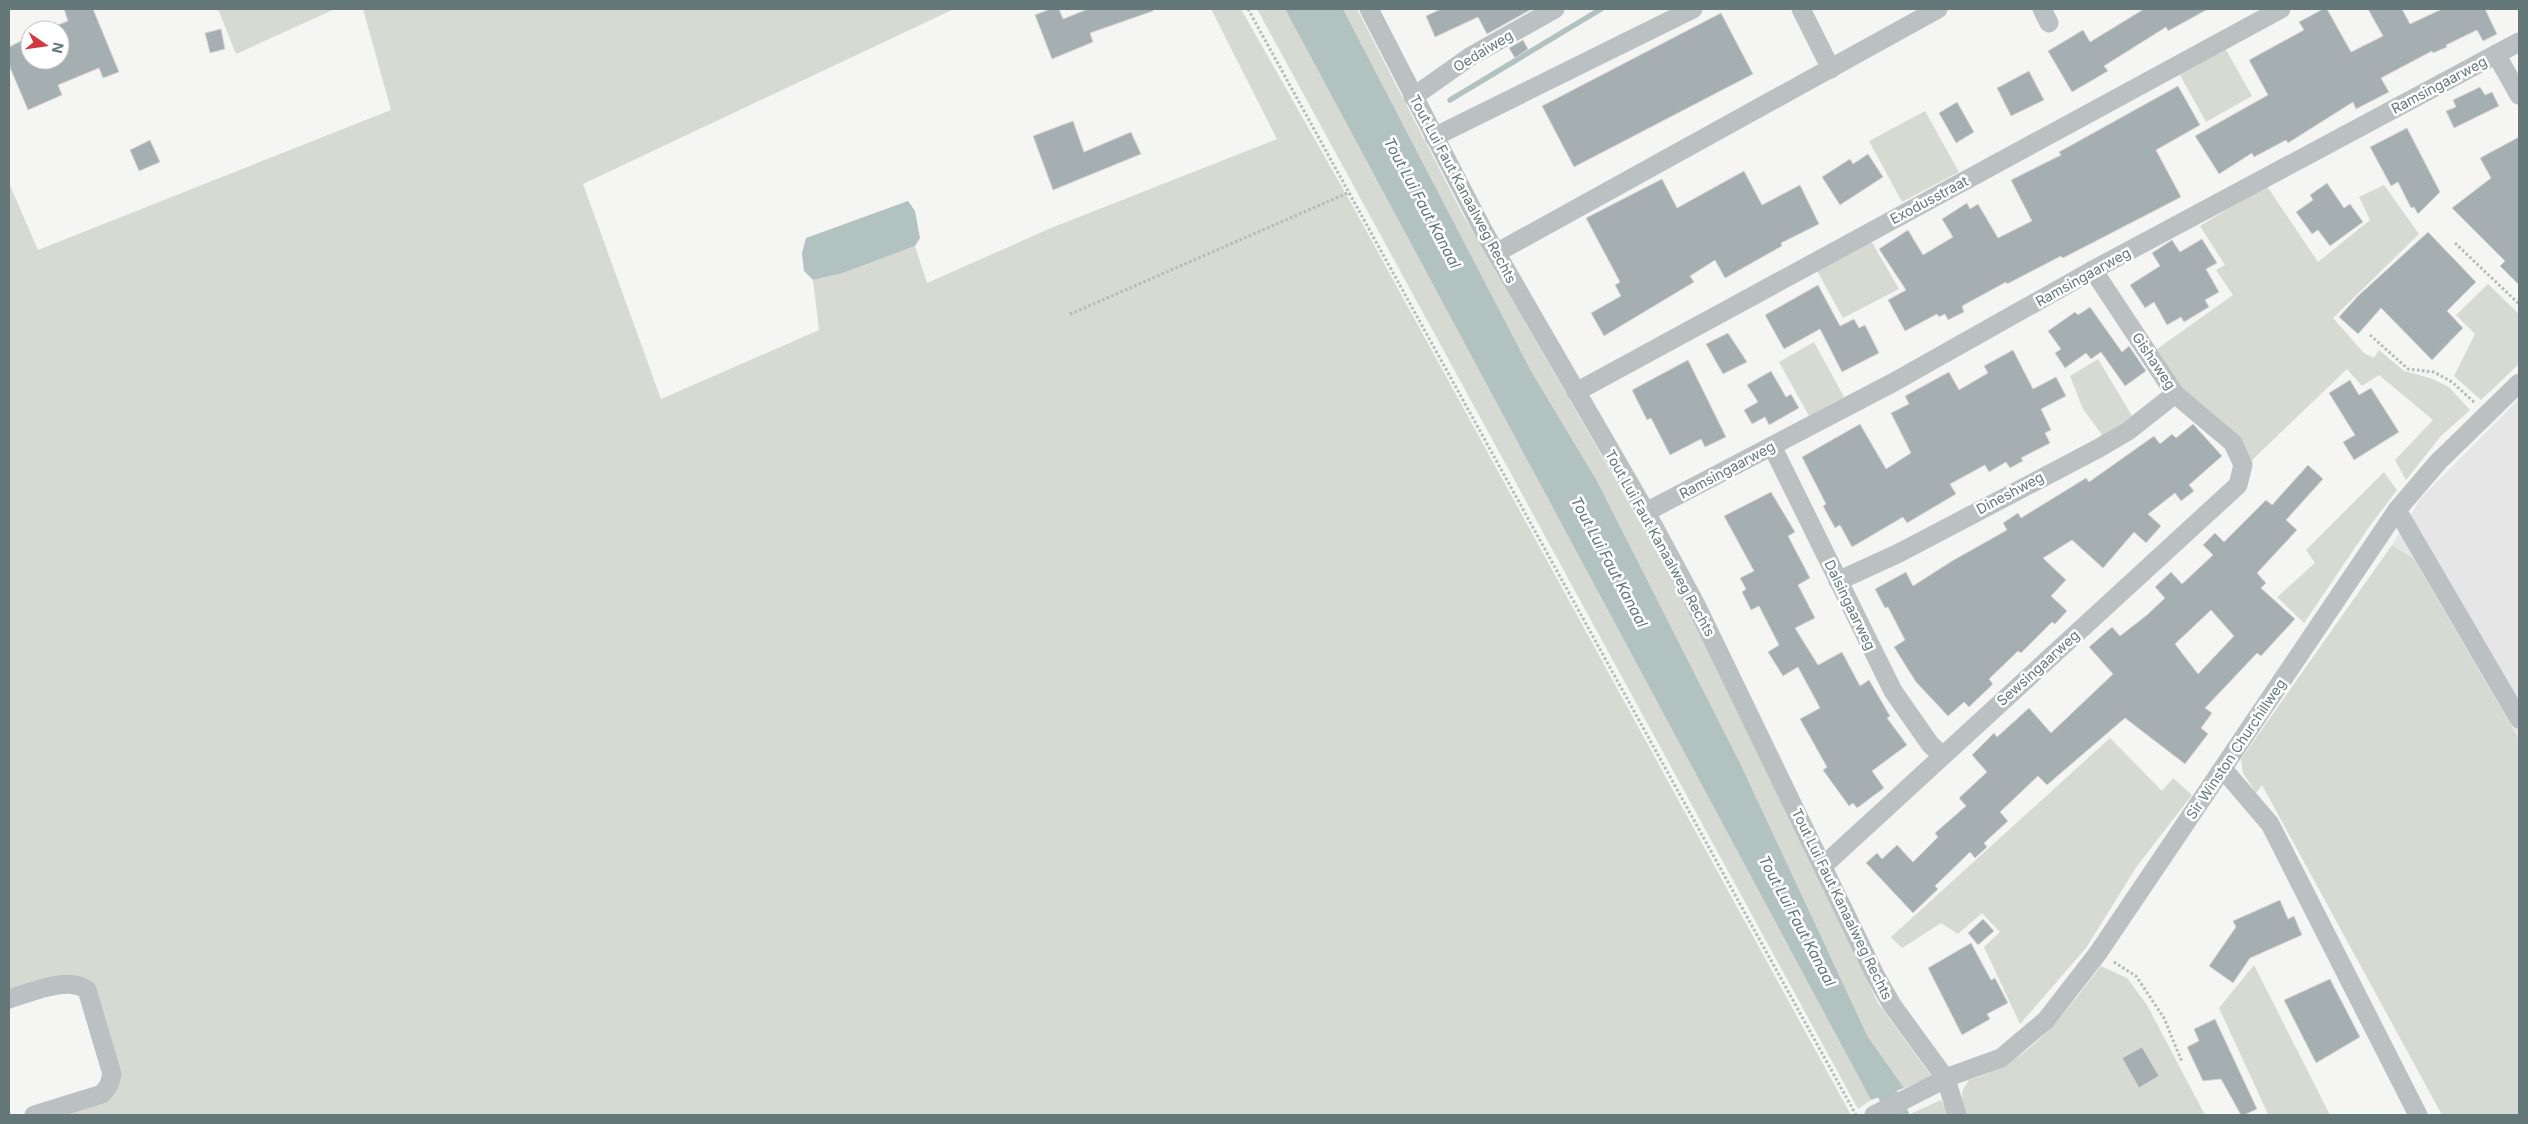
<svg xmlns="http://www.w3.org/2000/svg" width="2528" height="1124" font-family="Inter,sans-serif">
<rect width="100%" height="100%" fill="#f5f5f3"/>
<path fill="#e6e6e6" d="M2519 399V739L2414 559 2392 545 2421 498Z"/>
<g fill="#d7dad2">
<path d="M218 9H335L236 54Z"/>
<path d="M363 9H954L583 184 661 399 819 330 813 280 843 273 915 246 927 283 1051 228 1277 139 1211 9H1241L1351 203 1851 1115H52L118 1079 92 991 9 992V183L38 250 391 110Z"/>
<path d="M1257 9H1285L1871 1100 1858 1109Z"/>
<path d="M1343 9H1357L1461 211 1680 592 1878 1003 1932 1077 1904 1088 1868 1037 1740 763 1597 481 1531 371Z"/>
<path d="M2225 48 2252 96 2206 122 2180 75Z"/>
<path d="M1925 111 1959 172 1902 202 1869 141Z"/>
<path d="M2266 185 2318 262 2370 220 2359 197 2384 185 2419 234 2333 318 2364 353 2374 358 2379 350 2404 371 2430 378 2449 387 2470 410 2441 436 2406 480 2395 460 2433 420 2379 375 2362 386 2347 369 2250 462 2181 389 2157 349 2233 295 2216 270 2225 265 2200 226Z"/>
<path d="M1870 239 1899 289 1843 318 1816 269Z"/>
<path d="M2488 284 2519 314V364L2481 400 2454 376 2475 334 2456 315Z"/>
<path d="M1814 342 1844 397 1809 416 1779 362Z"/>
<path d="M2098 359 2132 416 2103 436 2083 409 2070 376Z"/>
<path d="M2384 472 2397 490 2369 527 2304 623 2277 597 2315 563 2306 550Z"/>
<path d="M2392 545 2414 559 2519 739V1115H2442L2262 785 2256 793 2243 773 2241 759Z"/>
<path d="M2110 738 2162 791 2173 778 2192 795 2137 866 2086 948 2020 1024 1984 947 2000 932 1982 913 1958 934 1941 923 1902 948 1891 937Z"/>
<path d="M2254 965 2330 1115H2266L2268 1114 2219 1008Z"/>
<path d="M2101 966 2127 978 2147 1005 2205 1115H1963L1962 1091 1969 1080C2032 1061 2062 1016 2101 966Z"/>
<path d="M1941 1100 1949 1115H1908Z"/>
</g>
<g fill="#b2c2c1">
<path d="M1285 9H1343L1531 371 1597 481 1740 763 1868 1037 1904 1088 1871 1100Z"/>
<path d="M908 201 915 211 920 238 915 246 843 273 813 280 804 271 802 253 806 238Z"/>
</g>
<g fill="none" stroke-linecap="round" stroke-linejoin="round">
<path stroke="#b2c2c1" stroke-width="5.5" d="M1450 100 1601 9"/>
<path stroke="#b2c2c1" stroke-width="20" d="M1874 1070 1899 1115"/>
</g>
<g fill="#a5afb1" stroke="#d7d6d5" fill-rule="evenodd">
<path d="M64 9H93L119 72 103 78 99 68 58 85 62 95 28 110 9 65V47L25 39 30 51V60H60V30H56L55 26 68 21Z"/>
<path d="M1050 9H1059L1063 19 1088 9H1153V11L1090 33 1093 42 1052 59 1035 15Z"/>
<path d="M1441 9H1532L1487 34 1478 17 1435 37 1426 16Z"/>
<path d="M2144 9H2208L2168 31 2166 27 2104 66 2108 71 2072 92 2048 51 2083 30 2090 42Z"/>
<path d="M2323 9H2327L2351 52 2383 36 2368 9H2402L2410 24 2442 9H2485L2497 34 2483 41 2477 30 2446 45 2447 47 2433 53 2432 51 2381 78 2389 92 2356 109 2353 102 2288 143 2286 140 2254 157 2252 153 2219 174 2195 136 2268 95 2249 60 2304 30 2299 22Z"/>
<path d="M1721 13 1753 74 1574 167 1542 106Z"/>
<path d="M221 29 225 49 210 53 205 33Z"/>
<path d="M1523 40 1528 49 1515 58 1509 48Z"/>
<path d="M2029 71 2044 100 2011 116 1997 88Z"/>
<path d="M2178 86 2200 125 2156 150 2181 197 2063 258 2061 256 2007 284 2006 282 1962 306 1964 312 1948 320 1945 314 1939 317 1937 314 1905 331 1888 300 1906 290 1879 249 1908 230 1923 255 1953 237 1942 219 1967 203 1970 209 1978 204 1998 238 2032 221 2011 180 2061 155 2059 152Z"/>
<path d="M2480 87 2485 95 2492 92 2499 106 2454 128 2446 111 2456 107 2453 100Z"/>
<path d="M1957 102 1974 132 1956 143 1939 113Z"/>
<path d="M1073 121 1084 152 1131 132 1141 154 1053 190 1033 136Z"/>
<path d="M2407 128 2440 192 2418 214 2414 207 2411 208 2398 182 2391 186 2370 147Z"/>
<path d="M2519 137V285L2500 266 2505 261 2452 208 2491 178 2480 158Z"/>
<path d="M150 140 160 162 139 171 130 150Z"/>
<path d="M1868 154 1883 177 1840 205 1822 177 1850 159 1853 164Z"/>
<path d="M1744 171 1762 205 1800 185 1819 224 1781 243 1782 246 1725 278 1715 260 1690 276 1694 282 1604 336 1591 313 1621 296 1615 285 1620 282 1586 218 1662 179 1677 208Z"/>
<path d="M2327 183 2344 208 2350 204 2363 222 2330 246 2318 230 2312 234 2296 212 2313 200 2310 195Z"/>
<path d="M2428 232 2476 282 2447 311 2463 328 2432 360 2381 308 2358 334 2339 317 2358 296Z"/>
<path d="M2202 239 2217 263 2206 269 2219 292 2205 300 2209 307 2184 322 2181 317 2167 325 2154 302 2145 308 2130 285 2160 266 2152 253 2172 240 2180 252Z"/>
<path d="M1818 285 1840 326 1854 319 1859 328 1865 325 1879 353 1842 372 1820 329 1784 349 1765 315Z"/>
<path d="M2090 307 2122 352 2129 346 2146 371 2125 386 2101 352 2091 359 2086 353 2065 368 2055 353 2061 349 2048 331 2075 312 2078 315Z"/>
<path d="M1728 333 1747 362 1723 374 1706 344Z"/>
<path d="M2013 350 2033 389 2056 377 2066 396 2041 409 2051 430 2045 433 2050 443 2021 458 2023 461 2010 468 2006 462 1989 472 1985 465 1950 484 1956 494 1907 523 1903 517 1852 547 1840 525 1835 528 1823 506 1826 504 1802 457 1860 424 1886 469 1911 453 1891 413 1909 404 1905 396 1949 372 1959 390 1988 373 1984 366Z"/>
<path d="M1688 360 1726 437 1705 447 1701 439 1670 455 1651 418 1647 420 1632 390Z"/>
<path d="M1771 371 1786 397 1791 394 1799 408 1769 425 1765 417 1752 424 1744 410 1758 402 1747 385Z"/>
<path d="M2350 380 2359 395 2371 388 2399 432 2354 460 2343 442 2355 435 2329 393Z"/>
<path d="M2193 424 2222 456 2189 485 2194 491 2181 501 2175 493 2148 514 2161 526 2146 543 2134 532 2103 568 2072 540 2043 558 2066 580 2051 596 2067 611 2055 624 2052 622 2021 653 2018 651 1989 679 1993 684 1969 707 1964 702 1948 716 1916 682 1894 647 1905 640 1888 607 1885 608 1875 589 1906 572 1913 586 1952 561 2007 530 2003 523 2018 513 2021 518 2086 478 2089 482 2154 436 2160 444 2172 434 2176 438Z"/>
<path d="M2308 465 2323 479 2286 520 2297 530 2257 573 2266 583 2261 588 2295 619 2261 656 2257 653 2205 708 2212 713 2201 728 2208 734 2185 764 2125 718 2047 785 2038 776 2000 812 2008 821 1984 843 1987 847 1975 858 1970 852 1935 886 1938 889 1913 913 1866 863 1877 853 1882 859 1897 845 1913 862 1938 837 1935 833 1966 806 1959 798 1987 772 1972 755 1994 733 1997 737 2029 708 2051 733 2113 674 2089 647 2112 627 2120 636 2147 615 2165 598 2155 587 2171 572 2182 584 2213 555 2203 545 2215 533 2224 542 2266 500 2272 505ZM2211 610 2234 636 2198 674 2175 644Z"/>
<path d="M1771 492 1795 532 1788 536 1810 578 1798 585 1815 618 1795 628 1818 665 1842 652 1860 686 1869 680 1890 716 1887 718 1907 745 1872 771 1884 788 1857 808 1853 803 1849 806 1823 770 1827 767 1800 719 1820 708 1798 667 1783 676 1768 652 1779 645 1759 606 1751 610 1742 592 1746 589 1740 578 1754 571 1724 516Z"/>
<path d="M2280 900 2288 919 2294 916 2302 935 2250 958 2233 983 2209 966 2236 927 2233 921Z"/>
<path d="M1983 919 1994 931 1978 945 1968 933Z"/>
<path d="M1971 943 1991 980 1995 978 2008 1003 1987 1014 1990 1019 1962 1035 1928 968Z"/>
<path d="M2330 979 2360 1037 2316 1063 2284 1000Z"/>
<path d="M2215 1019 2257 1109 2244 1115H2241L2221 1079 2203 1081 2187 1047 2199 1041 2194 1029Z"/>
<path d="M2142 1047 2159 1076 2139 1088 2122 1058Z"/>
</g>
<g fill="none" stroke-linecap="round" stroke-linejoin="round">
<g stroke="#b5baba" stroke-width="3" stroke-dasharray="2.5 2.5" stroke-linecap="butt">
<path d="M1248 9 1856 1115"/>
<path d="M2455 243 2519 304"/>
<path d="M1070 314 1350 192"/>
<path d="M2370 335 2408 369 2434 372 2452 382 2475 403"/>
<path d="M2114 962 2136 976 2164 1018 2182 1062"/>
</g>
<g stroke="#bbc1c2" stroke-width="19">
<path d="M1369 9 1484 232 1646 512 1696 605 1875 975 1892 1005 1946 1079 1957 1115"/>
<path d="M1801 9 1831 69"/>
<path d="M2042 9 2049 23"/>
<path d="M2496 54 2519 95"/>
<path d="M1413 97 1471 56 1555 9"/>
<path d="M1434 137 1693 9"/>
<path d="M1496 253 1938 9"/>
<path d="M1576 392 2281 9"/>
<path d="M1772 446 1893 691 1930 744 1942 756"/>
<path d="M2397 510 2519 719"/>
<path d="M1646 512 1894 382 2093 270 2519 42"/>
<path d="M1838 581 1899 553 2099 448 2128 431 2175 394"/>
<path d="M2223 769 2270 824 2418 1115"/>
<path d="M1823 866 2238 485 2243 465 2233 443 2175 394 2093 270"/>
<path d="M9 999C30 993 68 975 87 990L112 1074 109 1085 102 1094 34 1115"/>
<path d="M1874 1115 1951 1076 2001 1058 2046 1020 2098 953 2397 510 2438 462 2519 383"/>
</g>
</g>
<g text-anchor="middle" stroke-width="5" stroke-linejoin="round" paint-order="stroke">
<g font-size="14" fill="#64787a" stroke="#fff">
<text transform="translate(1483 51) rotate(-31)" y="5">Oedaiweg</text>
<text transform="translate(2439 85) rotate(-28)" y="5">Ramsingaarweg</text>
<text transform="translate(1463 189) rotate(62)" y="5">Tout Lui Faut Kanaalweg Rechts</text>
<text transform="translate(1929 200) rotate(-28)" y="5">Exodusstraat</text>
<text transform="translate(2083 277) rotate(-29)" y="5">Ramsingaarweg</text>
<text transform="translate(2154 361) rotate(56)" y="5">Gishaweg</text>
<text transform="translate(1727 470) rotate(-28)" y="5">Ramsingaarweg</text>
<text transform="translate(2010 493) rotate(-28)" y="5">Dineshweg</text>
<text transform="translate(1660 543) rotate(61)" y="5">Tout Lui Faut Kanaalweg Rechts</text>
<text transform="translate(1850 605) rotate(64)" y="5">Dalsingaarweg</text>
<text transform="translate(2038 668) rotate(-42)" y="5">Sewsingaarweg</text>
<text transform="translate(2236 749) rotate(-56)" y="5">Sir Winston Churchillweg</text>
<text transform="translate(1842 904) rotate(64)" y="5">Tout Lui Faut Kanaalweg Rechts</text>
</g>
<g font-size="15" font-style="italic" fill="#5e7676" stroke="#fff">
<text transform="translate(1422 203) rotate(62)" y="5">Tout Lui Faut Kanaal</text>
<text transform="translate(1609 562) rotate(62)" y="5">Tout Lui Faut Kanaal</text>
<text transform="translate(1797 921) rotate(62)" y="5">Tout Lui Faut Kanaal</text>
</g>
</g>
<rect width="2528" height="1124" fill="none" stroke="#64787a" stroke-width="20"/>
<g transform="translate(45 45) rotate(103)"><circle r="24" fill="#ffffff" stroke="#c1c9ca"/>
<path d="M0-4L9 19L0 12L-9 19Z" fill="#d13740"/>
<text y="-8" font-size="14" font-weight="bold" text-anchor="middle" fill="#64787a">N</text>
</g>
</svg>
